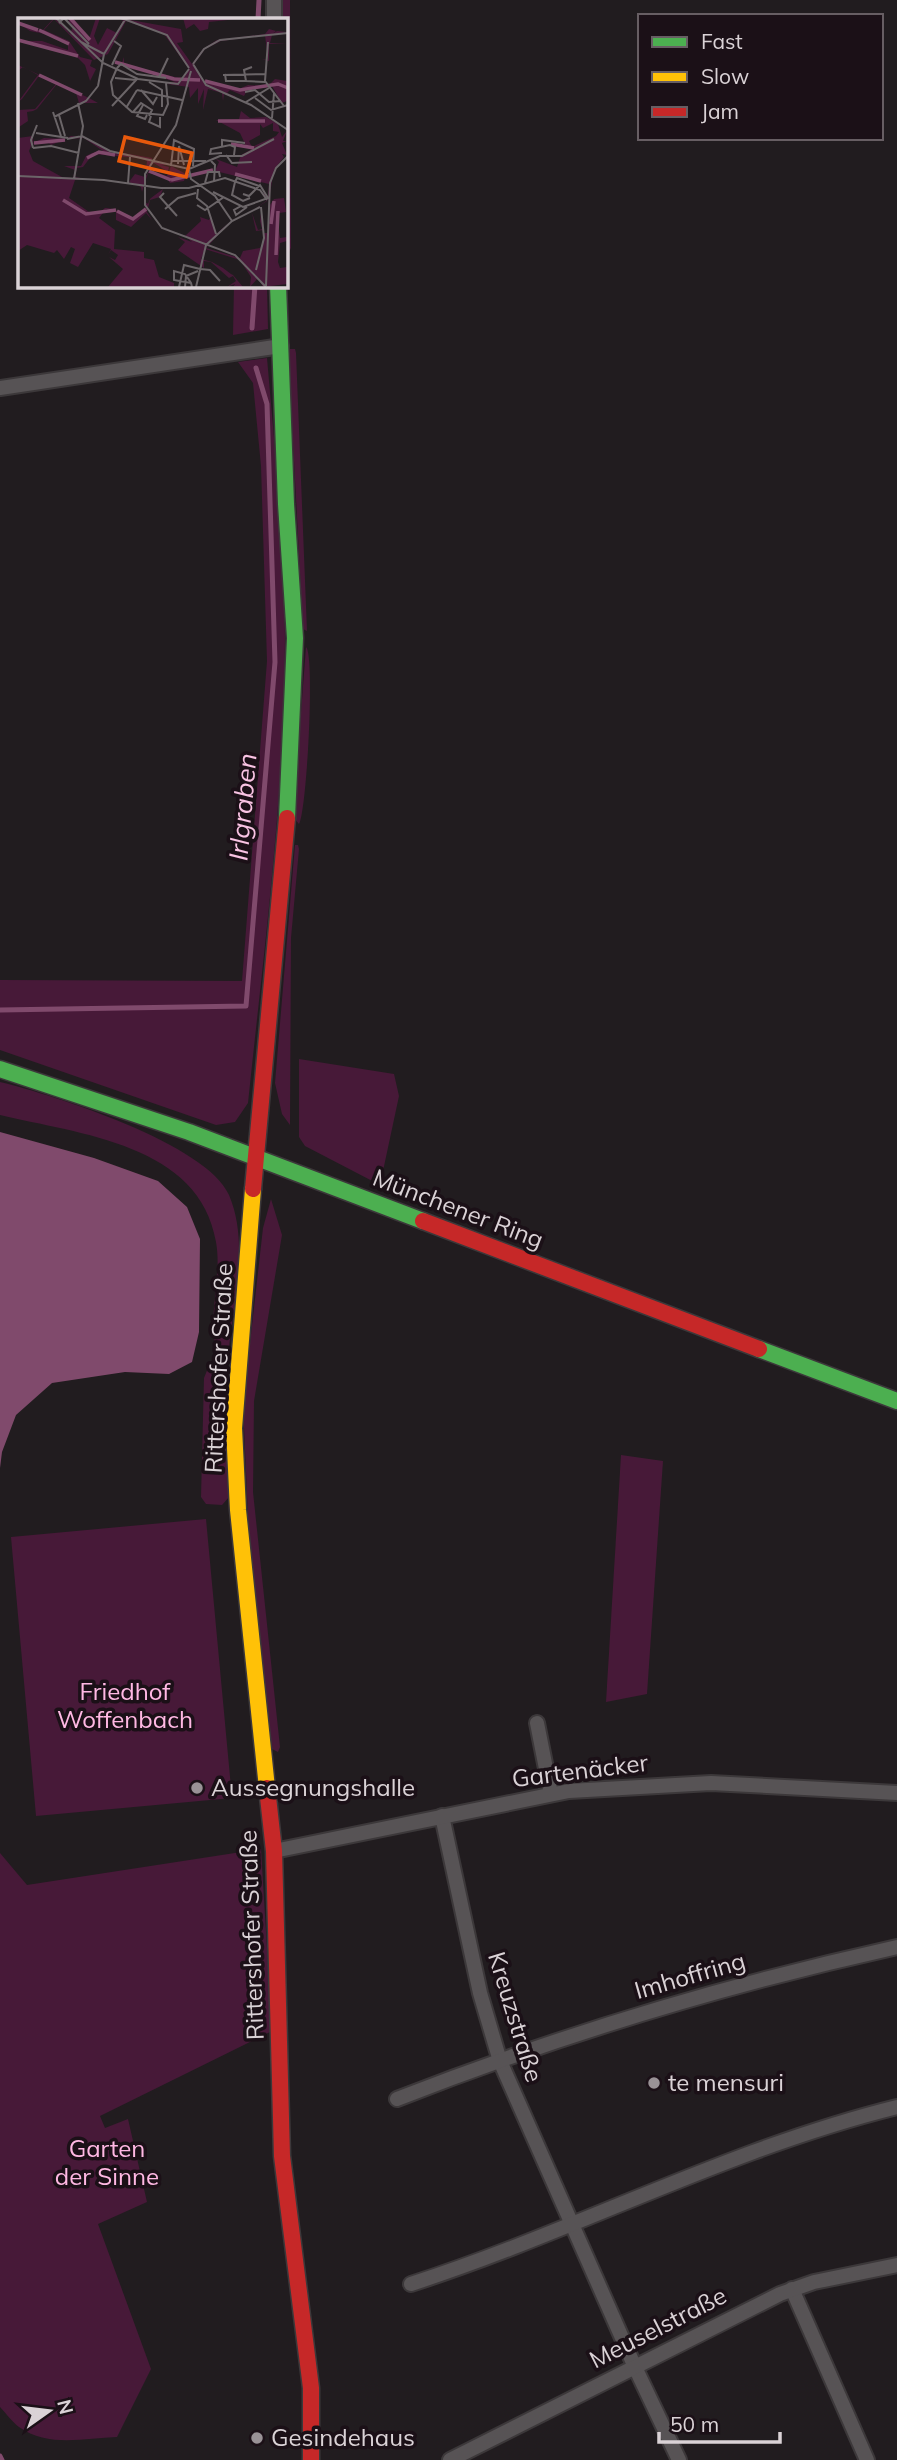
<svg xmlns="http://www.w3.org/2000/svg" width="897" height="2460" font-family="Mulish,sans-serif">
<rect width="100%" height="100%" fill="#211c1f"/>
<g fill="#471938">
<path d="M283 0H290L291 248 289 252 285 251V19H282Z"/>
<path d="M234 285H267L268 329 233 335Z"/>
<path d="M288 349H295L296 353 307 631 303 629Z"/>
<path d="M267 358C275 451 285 545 285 638 285 793 264 949 248 1103L235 1122 216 1125 0 1050V980L242 981 267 661 261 466 253 383 238 362Z"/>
<path d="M306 647C315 655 307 809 299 824L293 817Z"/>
<path d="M295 845H298L299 849 291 938 290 1125 282 1114 275 1083Z"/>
<path d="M299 1059 394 1074 399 1096 380 1185 305 1146 299 1137Z"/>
<path d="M0 1082C54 1095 207 1144 229 1195 249 1242 234 1299 229 1348L218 1349 215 1343C209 1310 222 1276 216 1242 200 1144 79 1134 0 1115Z"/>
<path d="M271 1199 282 1235 254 1401 253 1492 280 1747 278 1752 272 1749 250 1561 243 1405 263 1228Z"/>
<path d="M218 1362 227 1364 229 1497 222 1505 206 1504 201 1497 204 1378 208 1368Z"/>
<path d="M621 1455 663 1461 647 1694 606 1702Z"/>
<path d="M206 1519 232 1798 36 1816 11 1537Z"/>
<path d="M261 1849 272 2031 100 2116 105 2128 128 2119 147 2202 98 2224 151 2369 117 2437C85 2438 48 2448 19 2427 12 2422 6 2413 0 2407V1853L27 1885Z"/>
</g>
<path fill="#804a6c" d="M0 1132 94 1158 158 1181 187 1207 200 1239 199 1332 192 1362 169 1374 125 1372 52 1383 16 1415 2 1452 0 1468Z"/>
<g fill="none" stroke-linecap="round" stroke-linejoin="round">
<g stroke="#804a6c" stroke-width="5">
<path d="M258 19 259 0"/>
<path d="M252 328 255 285"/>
<path d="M0 1010 246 1006 275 662 267 404 256 368"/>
<path d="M0 2456 2 2460"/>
</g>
<g stroke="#3c383a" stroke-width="18">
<g id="street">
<path d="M274 0V19"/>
<path d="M0 388 281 346"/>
<path d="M537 1723 551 1794"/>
<path d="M442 1816 480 1993 500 2061 634 2365 679 2460"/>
<path d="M274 1851 569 1791 711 1783 897 1793"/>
<path d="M397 2099C560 2035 726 1985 897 1947"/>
<path d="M411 2284C575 2231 728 2149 897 2107"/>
<path d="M792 2289 867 2460"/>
<path d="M450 2460 780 2294 814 2282 897 2265"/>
</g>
</g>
<g stroke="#3c383a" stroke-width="19">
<g id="fast">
<path d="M278 285 286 504 295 638 287 818"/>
<path d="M0 1069 189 1132 423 1221"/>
<path d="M759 1349 897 1401"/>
</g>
</g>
<g stroke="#3c383a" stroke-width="19">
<path id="slow" d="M253 1189 234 1428 238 1510 267 1788"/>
</g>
<g stroke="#3c383a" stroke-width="19">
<g id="jam">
<path d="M253 1189 287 818"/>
<path d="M423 1221 759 1349"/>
<path d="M267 1788 274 1851 282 2156 311 2388V2460"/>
</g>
</g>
<use href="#street" stroke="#575355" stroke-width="14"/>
<use href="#fast" stroke="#4caf50" stroke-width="16"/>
<use href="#slow" stroke="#ffc107" stroke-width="16"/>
<use href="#jam" stroke="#c62828" stroke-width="16"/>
</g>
<g fill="#999296" stroke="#1b1017" stroke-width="2.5">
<circle cx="197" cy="1788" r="7"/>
<circle cx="654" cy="2083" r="7"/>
<circle cx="257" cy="2438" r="7"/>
</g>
<g text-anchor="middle" stroke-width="7" stroke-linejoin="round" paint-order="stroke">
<g font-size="24" fill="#dad2d6" stroke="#1b1017">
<text transform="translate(458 1209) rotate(21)" y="8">Münchener Ring</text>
<text transform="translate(219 1368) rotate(-87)" y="8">Rittershofer Straße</text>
<text transform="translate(580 1771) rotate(-7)" y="8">Gartenäcker</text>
<text transform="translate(252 1935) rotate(-92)" y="8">Rittershofer Straße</text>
<text transform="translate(690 1976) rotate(-16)" y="8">Imhoffring</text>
<text transform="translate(515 2017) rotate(73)" y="8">Kreuzstraße</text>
<text transform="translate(658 2328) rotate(-27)" y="8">Meuselstraße</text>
</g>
<g font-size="24" fill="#ffb8e3" stroke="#1b1017">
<text x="125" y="1700">Friedhof<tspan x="125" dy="28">Woffenbach</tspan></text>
<text x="107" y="2157">Garten<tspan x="107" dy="28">der Sinne</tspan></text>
</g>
<g font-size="24" fill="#dad2d6" stroke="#1b1017" text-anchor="start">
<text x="211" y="1796">Aussegnungshalle</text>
<text x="668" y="2091">te mensuri</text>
<text x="271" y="2446">Gesindehaus</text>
</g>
<g font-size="26" font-style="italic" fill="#f9c3e3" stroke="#1b1017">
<text transform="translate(243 807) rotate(-85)" y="9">Irlgraben</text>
</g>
</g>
<g transform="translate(18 18)">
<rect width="270" height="270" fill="#211c1f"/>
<path d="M36 0H37L41 5 42 4 52 16 55 8 50 3 55 0 71 21 78 0H82L76 18 80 27 89 10 99 15 105 2 101 0 163 11 165 24 159 25 174 46 185 31 199 22 247 16 251 11 258 13 253 17 259 13 269 14 254 17 252 25H269L251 26V43L247 42 244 41 250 42 247 17 203 23 187 31 176 46 185 62 221 71 230 67 250 68 257 61 269 63V83L264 85 254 68 244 70 231 69 226 78 212 72 209 75 217 78 218 80 206 76 205 83 204 75 190 71 185 92 186 71 180 86V70L172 80 171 69 149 66 160 62 154 63 104 45 106 39V45L117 49 165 61 171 51 146 16 108 3 90 36 76 42 36 1 26 12 51 23 62 39 74 42 72 48 78 51 72 63 67 47 56 36 0 23H24L50 32V27L37 18 12 13 0 5 24 13ZM165 0H219V1L191 4 190 11 182 13 176 6 168 11ZM0 47 71 80 80 85H61L58 75 39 66 19 91 15 93 9 94 10 103 1 109 0 92 17 91 38 66 21 58 4 81 0 84 20 57 5 49 0 53ZM223 93 232 100 248 99 260 106 264 119 269 113 265 111 269 113 265 123H269L264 125 269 137 264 136 266 139 256 152 251 181 238 190 249 183 245 174 247 171 245 174 250 180 251 166 197 153 201 144 198 141 219 149 223 137 234 131 219 127 228 128 222 115 198 102 221 101ZM255 105V113L261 114 258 118 234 129 231 123 242 117V106L245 110ZM15 118V125L26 120 48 121 33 127 29 123 14 126 11 133 15 143 44 159 55 160 57 152 46 148H63L68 138 74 135 85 133 66 120 48 121 53 118 66 119 95 136 99 134 134 140 133 146 136 144 152 147H143L151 149 150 154 136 145 128 152 129 143 121 140 75 136 65 149 59 150 57 159 73 162H57L51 180 74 196 81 195 87 190H89L95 191 115 200 128 190 127 184 130 186 132 181 133 180 145 171 142 179 132 182 129 194 134 202 128 195 113 209 98 202V193L88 191 81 200 97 212 96 231 126 234V240L136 242 141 259 156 265V269H90L105 251 91 239 97 242 100 237 93 232 90 237 93 231 75 225 60 249 52 245 57 231 53 229 46 241 39 232 36 235 9 227 0 233V120ZM153 148 168 156 166 163 152 165 148 159 130 155 124 174 123 169 111 164 117 156 127 159 131 153H132L149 158ZM266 180 268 194 261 195 260 205 262 220 269 219V223L262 225 260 244 262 250 269 249V266L245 269 240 260 232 269 233 259 222 242 187 231 183 241 194 244 205 250 213 256 215 257 225 269H215L217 266 209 269 218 263 215 258 211 260 193 244 186 243V250L160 232 167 224 160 219 174 224 167 218 183 203 182 199 191 202 193 198 198 216 213 203 188 230 222 240 225 233 242 230 245 224V212L238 213 234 195 240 212 244 211 242 203 243 195 244 196 246 215H251L250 184 252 187 256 181Z" fill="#471938" fill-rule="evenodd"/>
<path fill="none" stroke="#804a6c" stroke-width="3.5" d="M52 0 72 22M0 5 20 12M21 12 51 26M0 22 60 38M97 44 156 61 182 62M21 57 64 77M187 63 222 72 260 66 270 70M200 103H247M16 125 47 122M213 126 236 130M69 140 81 134 97 137M131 153 153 162M217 156 243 163M153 162 195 152M45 182 68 196 98 192M99 193 115 201 128 191M253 206 256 183M258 237 260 193"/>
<path fill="none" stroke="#6b6568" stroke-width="2" d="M38 0 85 45 120 61 160 66 171 51M103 0 149 17 171 50M41 5 46 0 71 26M63 24 86 36M250 24 247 63 266 88M86 36 108 0M175 46 188 67 233 87 270 112M175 46 186 31 202 22 270 15M94 47 103 28 96 23M234 49 226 52 228 63 247 64M99 50 93 64 95 77 114 94 145 97 150 86 148 65M99 50 103 46 119 56 148 60M173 53 158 107 127 156V187L144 210 217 237 248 269M207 56 208 63H228M205 57 247 56M141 59 150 40M97 60 118 62M131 64 144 72V89M80 68 86 36M119 72 164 82M123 72 135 86 139 79M227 74 237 72 251 84 263 83M237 80 253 92 270 87M228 84 251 70M125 87 119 98 127 101 129 97M94 88 119 61M108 90 119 72M35 94 43 118M115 94 123 85 134 92 131 98M41 97 47 118M133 98 131 104 142 109V99M36 99 68 83 80 68M254 100 256 75M18 115 50 120M49 121 64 118 92 133 171 151M204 129V122L227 125M15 130 33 128 61 135M15 130 13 122 19 107M204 135 192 136 193 131 212 127 217 129 216 137M208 137 214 145 234 144M153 143H188M193 143 197 147 196 163M160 146 161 128 166 147M153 148 156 122 176 131 175 148M171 151 202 138H224L256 121M171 151 173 161 197 178 214 203M0 158 86 162 143 170H171L207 160 242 172 249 182M56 161 65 108 60 85M217 164 214 177 225 183 232 180M217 164 219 160 241 168M110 165 112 139M187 165 190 154H201L202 159M180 171 179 180 189 188 198 216M195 174 225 189 250 180 242 167 231 178 225 176M146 175 142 179 159 198M179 187 187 192 206 179M223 188 216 192 218 197 229 189M147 191 160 180 178 175M270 193V220M182 251 192 252 202 263M238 252 246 220 243 189M173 265 156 262V253L167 256 173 265 174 269M248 268 252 165 258 150 270 138M161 269 166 247 182 251M167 269 168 258 180 253M178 269 188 227 214 203 242 189"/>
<path fill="#e8590c" fill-opacity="0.15" stroke="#e8590c" stroke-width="3.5" d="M107 119 174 135 168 159 101 143Z"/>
<rect width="270" height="270" fill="none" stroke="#dad2d6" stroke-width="3.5"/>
</g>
<rect x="638" y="14" width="245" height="126" fill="#1b1017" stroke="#675e63" stroke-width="2"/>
<rect x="652" y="37" width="35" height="10" fill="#4caf50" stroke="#675e63" stroke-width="2"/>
<text x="701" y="49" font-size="21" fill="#dad2d6">Fast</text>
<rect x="652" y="72" width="35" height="10" fill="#ffc107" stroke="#675e63" stroke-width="2"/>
<text x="701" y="84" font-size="21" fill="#dad2d6">Slow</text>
<rect x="652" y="107" width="35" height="10" fill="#c62828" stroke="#675e63" stroke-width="2"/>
<text x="701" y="119" font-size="21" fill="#dad2d6">Jam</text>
<g transform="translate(49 2411) rotate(76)" stroke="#1b1017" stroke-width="5" paint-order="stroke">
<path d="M0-5L12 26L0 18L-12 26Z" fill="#dad2d6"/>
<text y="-10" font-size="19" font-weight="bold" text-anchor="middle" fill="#dad2d6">N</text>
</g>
<path d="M659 2432v10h121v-10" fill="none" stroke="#dad2d6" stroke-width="3.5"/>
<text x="670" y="2432" font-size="21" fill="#dad2d6" stroke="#1b1017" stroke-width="5" paint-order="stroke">50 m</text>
</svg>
